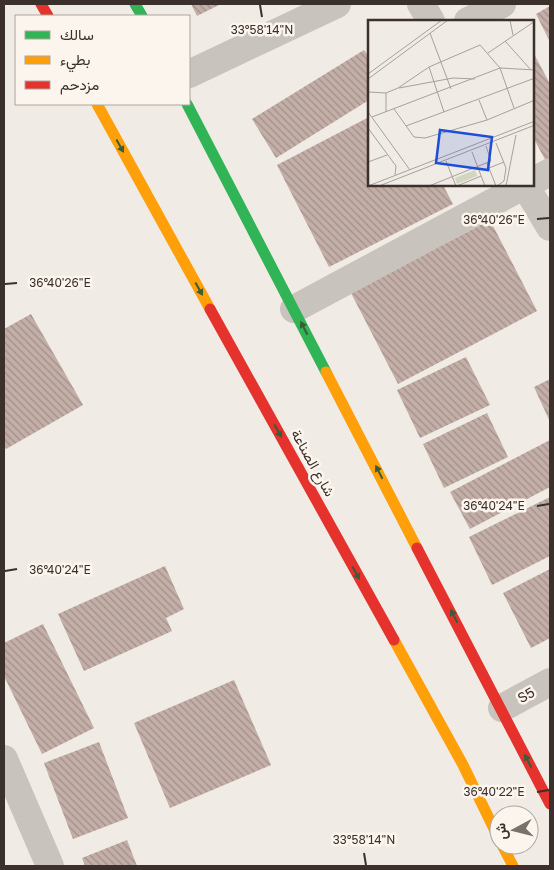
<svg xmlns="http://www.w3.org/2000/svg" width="554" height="870" font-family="'Golos Text',Vazirmatn,sans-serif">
<defs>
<pattern id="building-back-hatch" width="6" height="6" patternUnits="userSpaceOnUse" patternTransform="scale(1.25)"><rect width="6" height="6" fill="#c3afa7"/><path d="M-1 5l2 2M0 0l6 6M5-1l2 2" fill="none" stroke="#a08f88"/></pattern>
</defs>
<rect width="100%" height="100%" fill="#f0ebe5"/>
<g fill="url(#building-back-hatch)">
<path d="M191 4H221L197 16Z"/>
<path d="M550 6V42L536 14Z"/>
<path d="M364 50 369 57V100L276 158 252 119Z"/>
<path d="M533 52 550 84V166L549 167 533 137Z"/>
<path d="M369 117V185H443L453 204 329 267 277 165Z"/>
<path d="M490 220 537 311 398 384 351 293Z"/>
<path d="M31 314 83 405 6 449 4 445V329Z"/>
<path d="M466 357 490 405 420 438 397 390Z"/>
<path d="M550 379V422L534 387Z"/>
<path d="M487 413 508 457 444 488 423 444Z"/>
<path d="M550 440V487L470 529 450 492Z"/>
<path d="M550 497V556L492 585 469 537Z"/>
<path d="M165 566 184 609 166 618 172 631 84 671 58 614Z"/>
<path d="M550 569V638L531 648 503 593Z"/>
<path d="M43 624 94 728 42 754 4 676V643Z"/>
<path d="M234 680 271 765 170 808 134 723Z"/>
<path d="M99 742 128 818 73 839 44 763Z"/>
<path d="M127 840 137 866H85L82 858Z"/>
</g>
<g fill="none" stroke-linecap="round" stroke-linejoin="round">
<g stroke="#c9c3be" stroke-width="28">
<path d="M421 4 431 21"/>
<path d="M468 21 502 4"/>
<path d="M189 74 337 4"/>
<path d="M533 181 550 172"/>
<path d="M525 185 550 227"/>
<path d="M294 309 525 185"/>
<path d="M502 708 550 682"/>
<path d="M4 759 50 866"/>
</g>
<g stroke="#30b455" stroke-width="11">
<path d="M135 4 142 16"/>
<path d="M187 104 326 372"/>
</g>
<g stroke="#ff9f0a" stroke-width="11">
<path d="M97 104 210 309"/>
<path d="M326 372 417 548"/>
<path d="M394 640 463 765 499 839"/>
<path d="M502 845 513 866"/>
</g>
<g stroke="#e5322d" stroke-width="11">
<path d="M41 4 48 16"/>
<path d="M210 309 394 640"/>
<path d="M417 548 550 804"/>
</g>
</g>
<defs><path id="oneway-solid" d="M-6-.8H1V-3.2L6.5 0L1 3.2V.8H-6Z" transform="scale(1.25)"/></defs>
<g fill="#375e3a">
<use href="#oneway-solid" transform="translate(120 146) rotate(61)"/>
<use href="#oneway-solid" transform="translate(199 289) rotate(61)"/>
<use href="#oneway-solid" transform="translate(304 328) rotate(-117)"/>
<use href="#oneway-solid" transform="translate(278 431) rotate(61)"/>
<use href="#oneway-solid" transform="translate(379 472) rotate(-117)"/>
<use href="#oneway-solid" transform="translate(356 573) rotate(61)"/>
<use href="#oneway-solid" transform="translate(454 616) rotate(-117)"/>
<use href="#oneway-solid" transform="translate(528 761) rotate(-117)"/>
</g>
<path fill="none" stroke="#3b302b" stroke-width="2" d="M260 5 262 17M537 219 549 218M5 284 17 283M537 506 549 504M5 571 17 569M537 792 549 790M364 853 366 865"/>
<g text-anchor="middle" stroke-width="5" stroke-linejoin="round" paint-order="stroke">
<g font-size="14" fill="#3b302b" stroke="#fbf5ee">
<text transform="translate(313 463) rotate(61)" y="5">شارع الصناعة</text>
<text transform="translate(526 695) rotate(-29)" y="5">S5</text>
</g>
</g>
<g transform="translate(368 20)">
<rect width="166" height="166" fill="#f0ebe5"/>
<path d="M107 150 109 156 89 164 87 158Z" fill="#d1d6bf"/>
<path fill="none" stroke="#a8a09b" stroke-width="1" d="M142 0 145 15M62 13 83 69M137 21 163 50M120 33 167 1M61 47 76 92M0 54 74 0M0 59 80 0M31 68 85 58 107 59M0 72 18 73 30 68 61 47 112 25 132 48 146 88M18 73V92M111 80 119 100M26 89 46 117 57 118 119 100 167 80M0 92 42 150M4 97 132 48 167 50M38 106 167 58M0 108 28 146 27 155M128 123 138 148 136 161 129 166M104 132 117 166M78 141 88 166M0 142 19 135M119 143 128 166M121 148 136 142M0 166 167 101M11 166 167 105M61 166 123 141 118 126M89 166 113 156M138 166 148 115"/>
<path fill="#1d4ed8" fill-opacity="0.15" stroke="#1d4ed8" stroke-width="2.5" d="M72 110 124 117 120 150 68 143Z"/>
<rect width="166" height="166" fill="none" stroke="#3b302b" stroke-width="2.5"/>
</g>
<g font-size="12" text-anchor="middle" fill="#3b302b" stroke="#fbf5ee" stroke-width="5" stroke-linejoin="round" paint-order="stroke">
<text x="262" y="34">33°58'14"N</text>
<text x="494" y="224">36°40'26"E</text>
<text x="60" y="287">36°40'26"E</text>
<text x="494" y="510">36°40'24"E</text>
<text x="60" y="574">36°40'24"E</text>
<text x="494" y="796">36°40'22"E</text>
<text x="364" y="844">33°58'14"N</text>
</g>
<rect width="554" height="870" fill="none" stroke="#3b302b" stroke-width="10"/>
<rect x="15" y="15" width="175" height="90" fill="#fbf5ee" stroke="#aea6a0"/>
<rect x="25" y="31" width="25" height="8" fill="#30b455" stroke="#aea6a0"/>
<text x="60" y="40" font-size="15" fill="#3b302b">سالك</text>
<rect x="25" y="56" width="25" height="8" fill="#ff9f0a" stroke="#aea6a0"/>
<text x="60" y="65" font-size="15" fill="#3b302b">بطيء</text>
<rect x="25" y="81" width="25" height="8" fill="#e5322d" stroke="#aea6a0"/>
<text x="60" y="90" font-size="15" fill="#3b302b">مزدحم</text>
<g transform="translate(514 830) rotate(263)"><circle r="24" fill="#fbf5ee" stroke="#aea6a0"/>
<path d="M0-4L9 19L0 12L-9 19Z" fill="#7a716c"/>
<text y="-8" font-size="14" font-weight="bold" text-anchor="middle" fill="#3b302b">ش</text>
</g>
</svg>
